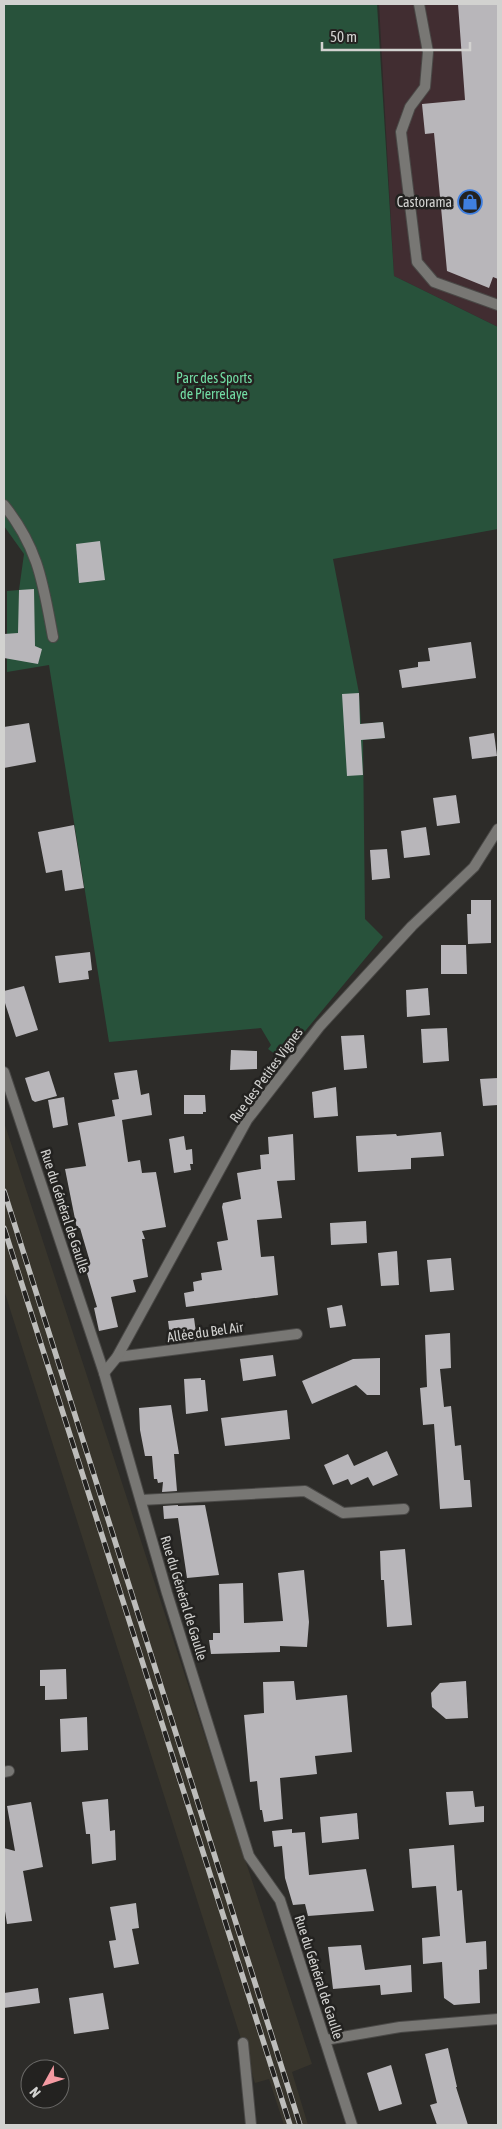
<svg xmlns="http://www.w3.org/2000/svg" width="502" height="2129" font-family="'Asap Condensed',sans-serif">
<rect width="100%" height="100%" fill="#2d2c29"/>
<path fill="#412d31" d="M379 4H498V327L394 276Z"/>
<path fill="#38352c" d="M4 1122 312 2064 292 2072 308 2125H284L269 2079 255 2083 4 1290Z"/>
<path fill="#28523b" d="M4 4H377L394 276 498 327V529L333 559 359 693 361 724 383 722 385 738 363 740 365 919 383 937 282 1059 268 1049 271 1045 261 1028 109 1042 49 665 7 672V591L19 590 24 554 4 526Z"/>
<g fill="#b8b6ba">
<path d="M458 4H498V279L493 277 489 288 447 271 434 133 425 134 422 104 465 100Z"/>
<path d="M100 541 105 580 79 583 76 544Z"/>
<path d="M34 589 35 646 42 649 38 664 4 658V634L18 633 19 590Z"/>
<path d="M471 642 476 678 402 688 399 670 418 667V662L430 661 428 648Z"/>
<path d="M359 693 360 724 383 722 385 738 361 740 363 775 347 776 342 694Z"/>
<path d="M29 723 36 762 4 768V727Z"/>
<path d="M494 733 497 756 472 759 469 737Z"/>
<path d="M456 795 460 823 437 826 433 798Z"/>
<path d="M74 825 84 888 65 891 62 870 46 873 38 832Z"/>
<path d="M426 827 430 855 404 858 401 831Z"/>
<path d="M387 849 390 878 372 880 370 850Z"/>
<path d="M471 900H491V943L468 944 467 914H471Z"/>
<path d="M441 945H466L467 974H441Z"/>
<path d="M90 952 92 970 88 971 89 979 59 983 55 956Z"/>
<path d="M24 986 38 1030 16 1037 4 1000V991Z"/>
<path d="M428 988 430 1015 407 1017 406 990Z"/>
<path d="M447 1028 449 1061 423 1063 421 1029Z"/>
<path d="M364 1035 367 1068 344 1070 341 1036Z"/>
<path d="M231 1050 257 1051V1069L230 1070Z"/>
<path d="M137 1070 141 1095 149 1093 152 1115 122 1120 128 1162 140 1160 142 1173 156 1172 166 1227 142 1231 145 1239H142L148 1277 133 1280 136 1292 111 1297 118 1327 99 1331 94 1308 97 1307 84 1263 90 1262 80 1228 77 1229 65 1169 86 1166 78 1123 115 1116 112 1100 119 1099 114 1073Z"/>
<path d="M49 1071 57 1096 35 1102 32 1100 25 1078Z"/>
<path d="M498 1078V1105L483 1106 480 1079Z"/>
<path d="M336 1087 338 1116 314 1118 312 1092Z"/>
<path d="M184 1095H205L206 1112H203V1114H184Z"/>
<path d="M64 1097 68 1125 53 1128 48 1100Z"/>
<path d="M441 1132 444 1156 411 1158V1169L358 1172 356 1136 396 1134 397 1136Z"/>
<path d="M293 1134 295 1180 277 1181 282 1218 257 1220 261 1257 274 1256 278 1295 186 1307 184 1293 194 1291 193 1282 202 1280 201 1273 222 1270 217 1242 228 1240 222 1207 223 1203 241 1199 237 1173 261 1169 260 1155 269 1154 268 1137Z"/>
<path d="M184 1136 186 1150 192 1149 193 1164H190L191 1170 174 1173 169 1139Z"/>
<path d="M366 1221 367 1243 331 1245 330 1223Z"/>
<path d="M397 1251 399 1285 381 1286 378 1253Z"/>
<path d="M451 1258 454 1290 430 1292 427 1260Z"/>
<path d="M342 1305 346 1326 330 1328 327 1308Z"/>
<path d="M194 1318 197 1340 171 1343 168 1321Z"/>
<path d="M450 1333 451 1368 440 1369 444 1407 451 1406 455 1446 461 1445 464 1480H470L472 1507 440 1509 434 1424 423 1425 420 1388 427 1387 425 1335Z"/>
<path d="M273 1355 276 1376 243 1381 240 1359Z"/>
<path d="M380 1358V1395H367L356 1385 312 1404 302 1381 353 1359Z"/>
<path d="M201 1378V1380H205L208 1411 186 1414 184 1379Z"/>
<path d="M171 1405 179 1454H174L177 1491 162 1492 163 1482 158 1483 157 1479H154L152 1456H145L140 1430 139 1408Z"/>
<path d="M287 1410 290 1439 225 1446 221 1418Z"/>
<path d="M387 1451 398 1475 373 1486 368 1477 351 1485 348 1479 333 1485 324 1465 348 1454 354 1466Z"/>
<path d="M178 1505V1506L205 1505 219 1575 187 1578 178 1518 164 1519 163 1506Z"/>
<path d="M405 1549 412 1625 387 1627 384 1580H381L380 1551Z"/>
<path d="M304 1570 309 1622 307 1647 280 1646V1652L211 1654 209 1640H213V1633H220L219 1584 243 1583 244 1623 283 1621 278 1573Z"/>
<path d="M66 1669 67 1699 45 1700V1686H40V1670Z"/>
<path d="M294 1681 296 1700 347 1695 352 1752 315 1756 317 1774 280 1778 283 1819 264 1822 262 1810H260L257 1781 250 1782 244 1715 264 1713 263 1682Z"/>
<path d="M466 1681 468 1718 446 1719 432 1707 431 1693 440 1683Z"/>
<path d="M87 1717 88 1750 61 1752 60 1719Z"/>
<path d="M473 1791 475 1807 484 1806V1822L449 1825 446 1792Z"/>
<path d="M108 1799 110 1831 115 1830 116 1860 92 1864 90 1834H86L82 1802Z"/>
<path d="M31 1802 43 1867 23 1871 32 1921 7 1924 4 1905V1848L15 1851 7 1806Z"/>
<path d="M357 1813 359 1839 322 1843 320 1817Z"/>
<path d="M292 1829V1833L305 1832 309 1875 366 1869 374 1911 308 1916 305 1904 293 1905 285 1878 282 1846 274 1847 272 1831Z"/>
<path d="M454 1845 457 1891 462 1890 466 1943 486 1941 487 1969 479 1970 480 2003 454 2005 444 1998 442 1962 423 1964 422 1938 440 1936 436 1886 412 1888 409 1849Z"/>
<path d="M136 1903 139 1928 132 1929 139 1964 114 1968 109 1941 116 1940 110 1907Z"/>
<path d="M361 1945 365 1970 411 1965 412 1992 381 1995 380 1985 333 1989 328 1947Z"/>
<path d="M38 1988 40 2003 4 2008V1993Z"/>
<path d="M103 1993 109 2029 74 2034 69 1998Z"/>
<path d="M448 2048 457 2087H456L468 2125H437L430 2105 437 2103 425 2054Z"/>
<path d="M391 2065 402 2104 379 2111 367 2073Z"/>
</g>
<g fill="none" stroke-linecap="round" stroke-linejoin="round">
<g stroke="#4a4947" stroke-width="12">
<g id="lane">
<path d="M419 4 428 52 425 87 410 107 401 132 417 262 434 282 498 305"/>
<path d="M4 505C39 549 43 584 53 637"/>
<path d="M117 1357 297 1334"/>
<path d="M141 1500 305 1491 343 1513 404 1509"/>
<path d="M4 1772 9 1771"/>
<path d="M325 2040 400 2027 498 2019"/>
<path d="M243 2043 251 2125"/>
</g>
</g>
<g stroke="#4a4947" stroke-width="12">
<g id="street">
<path d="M4 1072 104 1373 167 1593 249 1856 280 1900 352 2125"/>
<path d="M104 1373 117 1357 247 1120 320 1026 412 926 474 867 498 829"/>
</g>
</g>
<use href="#lane" stroke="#787774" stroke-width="10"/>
<use href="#street" stroke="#787774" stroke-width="10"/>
<g stroke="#bdbdbb" stroke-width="5.5">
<g id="rail">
<path d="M4 1191 300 2125"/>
<path d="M4 1228 290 2125"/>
</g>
</g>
<use href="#rail" stroke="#232220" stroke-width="4" stroke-dasharray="11" stroke-linecap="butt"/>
</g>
<defs>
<g id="shop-ring" transform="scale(1.25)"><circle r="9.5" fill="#232220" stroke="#3f7fe0" stroke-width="1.5"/><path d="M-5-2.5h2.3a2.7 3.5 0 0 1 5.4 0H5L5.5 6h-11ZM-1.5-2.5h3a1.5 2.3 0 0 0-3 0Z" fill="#3f7fe0"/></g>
</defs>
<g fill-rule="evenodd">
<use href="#shop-ring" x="470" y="202"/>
</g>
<g text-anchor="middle" stroke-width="5" stroke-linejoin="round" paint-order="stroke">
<g font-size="14" fill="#d2d2d0" stroke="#232220" text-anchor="end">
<text x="452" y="207">Castorama</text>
</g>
<g font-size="14" fill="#72dca4" stroke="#232220">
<text x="214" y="383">Parc des Sports<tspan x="214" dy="16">de Pierrelaye</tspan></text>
</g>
<g font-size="14" fill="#d2d2d0" stroke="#232220">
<text transform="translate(266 1075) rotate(-54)" y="5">Rue des Petites Vignes</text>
<text transform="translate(65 1211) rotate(72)" y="5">Rue du Général de Gaulle</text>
<text transform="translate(205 1332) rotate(-8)" y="5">Allée du Bel Air</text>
<text transform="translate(184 1598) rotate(73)" y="5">Rue du Général de Gaulle</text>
<text transform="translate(319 1977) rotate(72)" y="5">Rue du Général de Gaulle</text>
</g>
</g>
<rect width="502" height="2129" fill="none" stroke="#d2d2d0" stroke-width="10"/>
<g transform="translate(45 2084) rotate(230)"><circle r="24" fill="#232220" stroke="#696866"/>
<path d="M0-4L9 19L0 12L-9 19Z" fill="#f49aa2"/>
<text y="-8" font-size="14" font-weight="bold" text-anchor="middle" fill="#d2d2d0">N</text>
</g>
<path d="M322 42v8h148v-8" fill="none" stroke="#d2d2d0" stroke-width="2.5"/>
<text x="330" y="42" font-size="15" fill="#d2d2d0" stroke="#232220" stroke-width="4" paint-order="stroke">50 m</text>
</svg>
